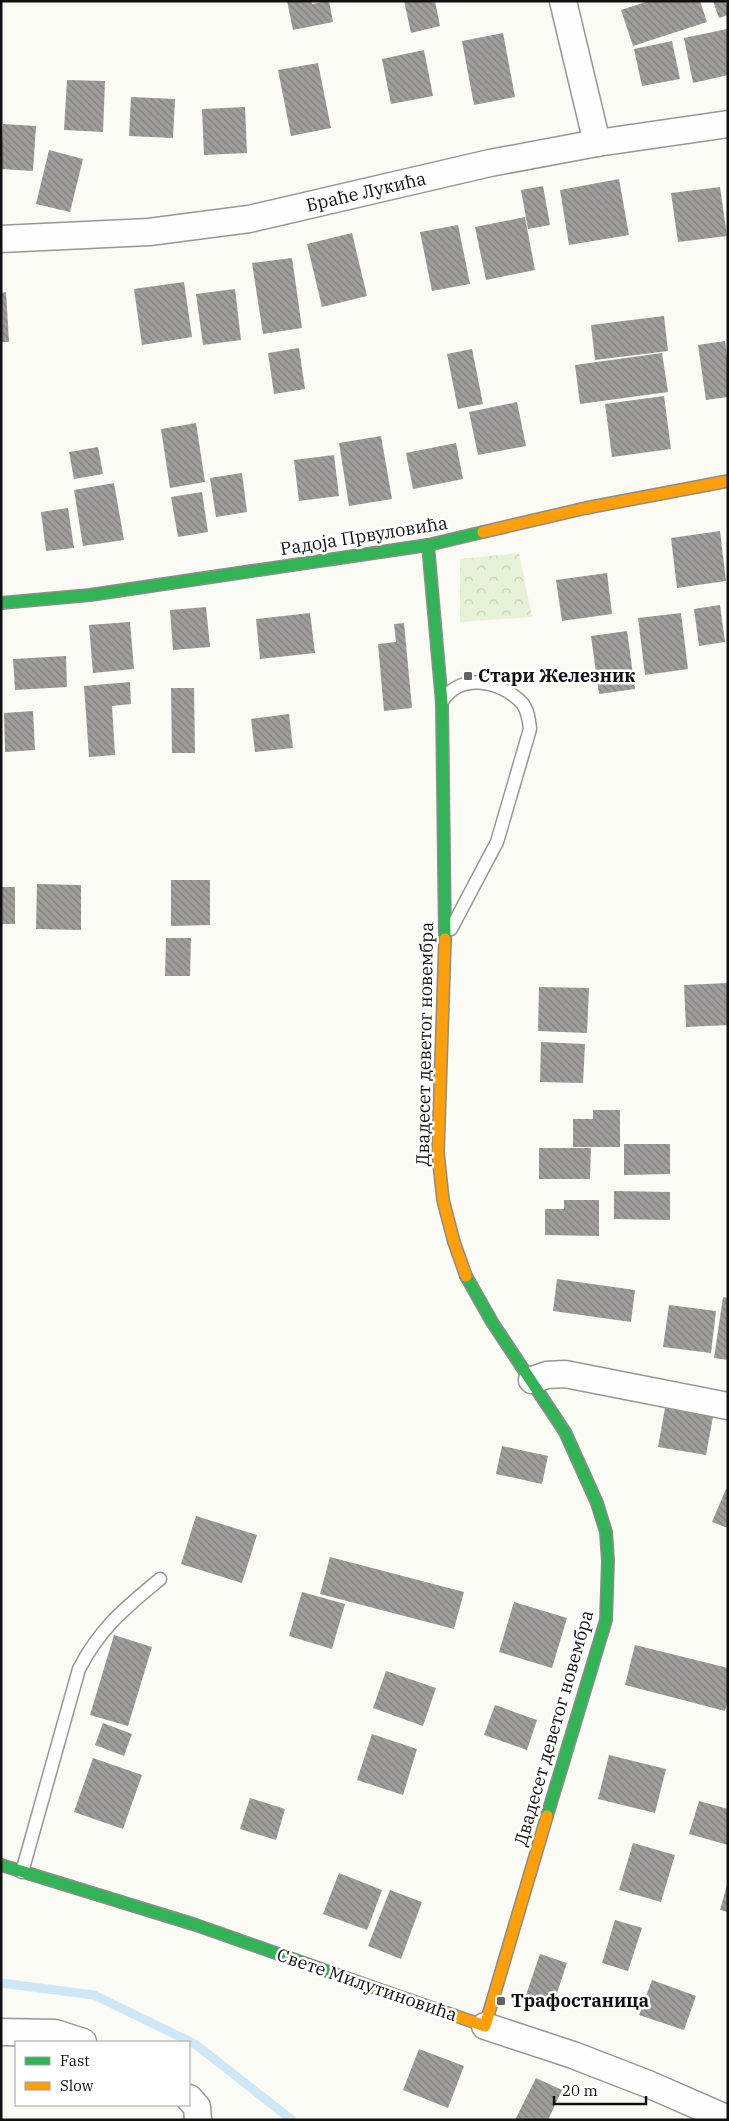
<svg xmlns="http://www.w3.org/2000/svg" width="729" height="2121" font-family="'IBM Plex Serif',serif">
<defs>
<pattern id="park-crowns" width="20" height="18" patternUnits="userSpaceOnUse" patternTransform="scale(1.25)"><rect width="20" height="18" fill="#e6f1d7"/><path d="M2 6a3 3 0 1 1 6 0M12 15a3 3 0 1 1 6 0" fill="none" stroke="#c4ceb8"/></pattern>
<pattern id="building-back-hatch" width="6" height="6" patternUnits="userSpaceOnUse" patternTransform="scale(1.25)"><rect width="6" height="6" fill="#9f9e9b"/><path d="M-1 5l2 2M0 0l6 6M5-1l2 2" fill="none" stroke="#807f7d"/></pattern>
</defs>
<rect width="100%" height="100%" fill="#fbfbf6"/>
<path fill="url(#park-crowns)" d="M519 553 532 617 460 622V559Z"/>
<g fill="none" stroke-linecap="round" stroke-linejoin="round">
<path stroke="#cee7f4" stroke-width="9" d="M1 1983 94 1995 195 2044 292 2120"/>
</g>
<g fill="url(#building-back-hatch)">
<path d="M287 1H311L312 4 329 1 333 22 293 30Z"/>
<path d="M404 1H435L440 26 411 33Z"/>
<path d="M649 1H700L707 22 633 46 621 10Z"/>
<path d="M713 1H728V15L719 18Z"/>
<path d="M727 29 728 75 693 83 684 38Z"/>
<path d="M503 33 515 97 474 105 462 41Z"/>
<path d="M672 41 680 79 642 86 634 49Z"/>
<path d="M424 50 433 96 391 104 382 59Z"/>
<path d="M318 63 331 128 291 136 278 70Z"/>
<path d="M67 80 105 81 103 132 64 130Z"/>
<path d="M131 97 175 99 173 138 129 136Z"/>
<path d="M245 107 247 153 204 155 202 109Z"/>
<path d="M3 124 36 126 33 171 1 169Z"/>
<path d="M49 150 83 159 70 212 36 204Z"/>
<path d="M619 179 629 235 569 245 560 190Z"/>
<path d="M543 186 550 225 528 229 521 190Z"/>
<path d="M720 187 727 236 678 242 671 193Z"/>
<path d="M525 217 535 270 486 280 475 227Z"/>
<path d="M458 225 470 284 432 291 420 232Z"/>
<path d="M352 233 367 296 322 307 307 244Z"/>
<path d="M292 258 302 328 263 334 252 263Z"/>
<path d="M184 282 192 337 142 345 134 289Z"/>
<path d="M235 289 241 340 203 345 196 294Z"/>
<path d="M6 292 9 342H1V293Z"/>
<path d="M664 316 668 351 595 360 591 325Z"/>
<path d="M725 341 728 363V397L706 400 698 345Z"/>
<path d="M299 348 305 389 274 394 268 353Z"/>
<path d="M472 349 483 404 458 409 447 354Z"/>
<path d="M662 353 668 392 580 404 575 365Z"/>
<path d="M664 396 671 449 612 457 605 404Z"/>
<path d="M517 402 526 446 478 455 469 412Z"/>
<path d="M196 423 205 482 170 488 161 429Z"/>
<path d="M381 436 392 499 349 506 339 443Z"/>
<path d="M456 443 463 479 413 489 406 453Z"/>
<path d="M98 447 103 474 74 479 69 452Z"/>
<path d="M334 455 339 496 299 501 294 460Z"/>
<path d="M242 473 247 512 216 517 210 478Z"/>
<path d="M114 483 124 540 83 546 74 490Z"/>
<path d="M202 492 208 532 178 537 171 497Z"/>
<path d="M68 508 74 548 46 551 41 512Z"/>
<path d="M720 531 726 581 677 588 671 538Z"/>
<path d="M607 573 612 614 562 621 556 580Z"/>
<path d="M720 605 725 642 699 646 694 609Z"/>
<path d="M206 607 210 647 173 650 170 610Z"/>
<path d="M310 613 315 653 260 659 256 619Z"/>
<path d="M681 613 688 669 645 675 638 618Z"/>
<path d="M130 622 134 669 93 673 89 625Z"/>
<path d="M404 623 412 708 384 711 378 644 396 642 394 624Z"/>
<path d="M627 631 635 689 599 694 591 636Z"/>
<path d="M66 656 67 687 15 690 13 659Z"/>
<path d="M130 682 131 704 112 706 115 755 89 757 84 686Z"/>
<path d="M171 688H194L195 753H172Z"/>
<path d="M33 711 35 750 5 752 4 713Z"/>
<path d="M289 714 293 748 255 752 251 719Z"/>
<path d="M171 880H210V925L171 926Z"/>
<path d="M37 884 81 885V930L36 929Z"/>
<rect x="1" y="887" width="14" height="37"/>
<path d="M166 938H191L190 976H165Z"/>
<path d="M728 983V1025L686 1027 684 985Z"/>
<path d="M539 987 589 988 587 1033 538 1031Z"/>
<path d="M541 1042 585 1044 583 1083 540 1082Z"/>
<path d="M593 1110H620V1147H573V1119H593Z"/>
<path d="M624 1144H670V1174L624 1175Z"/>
<path d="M539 1148H591L590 1179H539Z"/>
<path d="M614 1191 670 1192V1220L614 1219Z"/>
<path d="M564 1200H599V1236L545 1235V1209H564Z"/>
<path d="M557 1279 635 1290 631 1322 553 1311Z"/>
<path d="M723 1297 728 1298V1360L714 1358Z"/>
<path d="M669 1305 716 1311 711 1353 663 1347Z"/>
<path d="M665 1408 713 1417 706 1455 658 1447Z"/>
<path d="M502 1446 548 1456 542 1484 496 1474Z"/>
<path d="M726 1489 728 1490V1528L712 1522Z"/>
<path d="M196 1516 257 1535 242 1583 181 1564Z"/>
<path d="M330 1557 464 1592 454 1629 320 1594Z"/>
<path d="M302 1592 345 1604 332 1649 289 1636Z"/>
<path d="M514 1602 567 1618 552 1668 499 1652Z"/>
<path d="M114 1635 152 1647 128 1726 90 1715Z"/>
<path d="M635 1645 728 1668V1699L725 1711 625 1685Z"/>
<path d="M386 1671 436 1688 423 1726 373 1708Z"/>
<path d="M495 1705 537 1720 527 1750 484 1735Z"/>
<path d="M103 1723 132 1734 124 1756 95 1745Z"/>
<path d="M372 1734 417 1749 403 1795 357 1780Z"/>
<path d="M609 1755 666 1769 655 1813 598 1799Z"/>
<path d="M93 1758 142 1775 123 1829 74 1812Z"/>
<path d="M250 1798 285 1809 276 1840 240 1829Z"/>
<path d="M699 1801 728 1809V1845L689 1834Z"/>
<path d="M633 1843 675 1855 661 1902 619 1890Z"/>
<path d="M339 1873 382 1890 367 1930 323 1914Z"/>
<path d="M727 1885H728V1912L720 1910Z"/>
<path d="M390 1890 422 1902 401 1959 368 1946Z"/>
<path d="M615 1920 642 1928 628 1971 602 1963Z"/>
<path d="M540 1954 567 1963 552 2008 525 1998Z"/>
<path d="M652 1980 696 1996 684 2030 639 2015Z"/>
<path d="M419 2049 464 2066 448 2108 403 2090Z"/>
<path d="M536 2078 562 2090 548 2120H515Z"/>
</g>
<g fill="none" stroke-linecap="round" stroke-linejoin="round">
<g stroke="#969694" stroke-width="15">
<g id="lane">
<path d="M443 700C462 672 501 681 522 703 528 710 529 720 530 729L497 842 451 929"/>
<path d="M22 1872 79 1669C101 1627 124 1609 160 1579"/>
</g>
</g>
<g stroke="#969694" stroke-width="29">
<g id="street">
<path d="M563 1 597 143"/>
<path d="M1 239 149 232 249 219 490 163 597 143 728 124"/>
<path d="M532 1380 547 1375 565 1374 728 1406"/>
<path d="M485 2026 573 2055 648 2084 728 2119"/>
<path d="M1 2032 55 2033 83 2042"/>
<path d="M189 2098 197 2107 198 2120"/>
</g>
</g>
<g stroke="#8c8c8a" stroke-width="14">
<g id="fast">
<path d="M428 545 442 703 445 939"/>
<path d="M1 603 90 595 428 545 483 532"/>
<path d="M466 1276 492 1322 565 1432 597 1503 606 1532 608 1561 606 1620 547 1816"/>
<path d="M1 1865 196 1925 378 1989"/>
</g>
</g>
<g stroke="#8c8c8a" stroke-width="14">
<g id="slow">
<path d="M483 532 586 508 728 481"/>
<path d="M445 939 438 1153 443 1200 454 1242 466 1276"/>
<path d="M378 1989 485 2026 547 1816"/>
</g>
</g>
<use href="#lane" stroke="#fefefe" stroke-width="12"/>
<use href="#street" stroke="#fefefe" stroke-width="26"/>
<use href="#fast" stroke="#30b455" stroke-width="11"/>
<use href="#slow" stroke="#ff9f0a" stroke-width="11"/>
</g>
<g fill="#626260" stroke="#fff" stroke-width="2">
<rect x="463" y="671" width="10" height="10" rx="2.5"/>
<rect x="496" y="1996" width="10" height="10" rx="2.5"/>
</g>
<g text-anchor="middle" stroke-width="5" stroke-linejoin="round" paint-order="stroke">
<g font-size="18" fill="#101010" stroke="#fff">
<text transform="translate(366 192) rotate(-13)" y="6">Браће Лукића</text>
<text transform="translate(364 536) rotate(-9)" y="6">Радоја Првуловића</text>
<text transform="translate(425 1044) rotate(-89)" y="6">Двадесет деветог новембра</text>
<text transform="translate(554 1728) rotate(-74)" y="6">Двадесет деветог новембра</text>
<text transform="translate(367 1985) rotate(19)" y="6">Свете Милутиновића</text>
</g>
<g font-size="18" font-weight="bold" fill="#101010" stroke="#fff" text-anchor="start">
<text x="478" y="682">Стари Железник</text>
<text x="511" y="2007">Трафостаница</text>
</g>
</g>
<rect width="729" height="2121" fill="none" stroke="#101010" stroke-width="5"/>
<rect x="15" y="2041" width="175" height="65" fill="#ffffff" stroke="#9f9f9f"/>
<rect x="25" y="2057" width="25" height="8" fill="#30b455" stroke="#9f9f9f"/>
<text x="60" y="2066" font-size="15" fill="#101010">Fast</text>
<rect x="25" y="2082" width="25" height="8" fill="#ff9f0a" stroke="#9f9f9f"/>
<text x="60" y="2091" font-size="15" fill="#101010">Slow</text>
<path d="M554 2096v8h92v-8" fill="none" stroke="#101010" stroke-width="2.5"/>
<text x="562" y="2096" font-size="15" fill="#101010" stroke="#ffffff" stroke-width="4" paint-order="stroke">20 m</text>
</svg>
